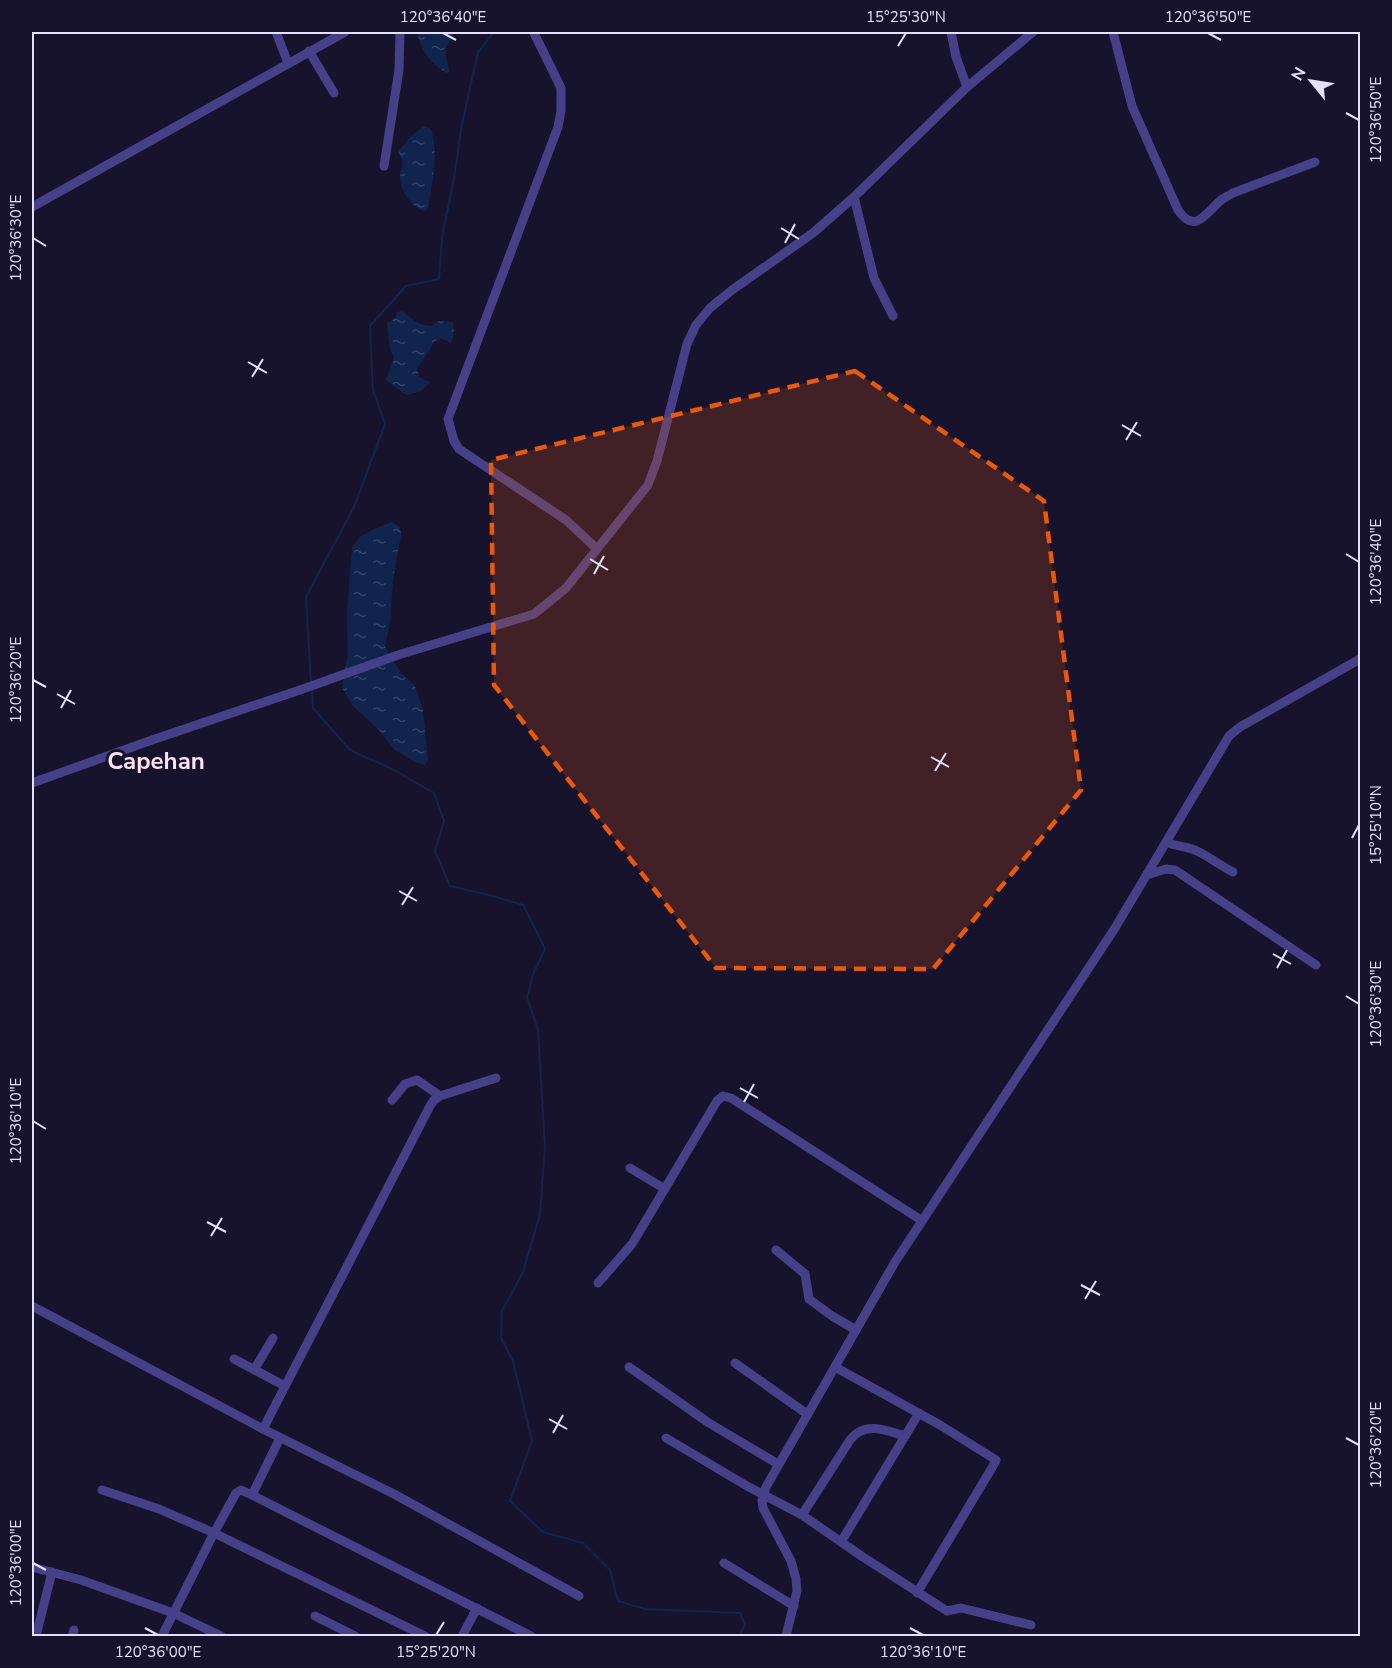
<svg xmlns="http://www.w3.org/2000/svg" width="1392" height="1668" font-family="'Nunito Sans',sans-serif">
<defs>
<pattern id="water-ripples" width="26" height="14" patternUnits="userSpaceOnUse" patternTransform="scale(1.5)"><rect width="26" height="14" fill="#10244e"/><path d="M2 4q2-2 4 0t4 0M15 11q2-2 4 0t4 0" fill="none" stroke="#334369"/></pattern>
</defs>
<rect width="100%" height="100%" fill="#18132c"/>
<g fill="url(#water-ripples)">
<path d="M417 32H455C453 37 449 41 447 46 443 55 449 64 449 72L446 73C430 63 421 50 417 32Z"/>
<path d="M424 126 431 129C439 156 432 181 428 208L425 211C413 209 400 190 400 178 400 172 404 165 402 159 401 156 399 154 398 151L404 145 410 137Z"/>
<path d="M402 311C412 319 419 326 431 326L438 321 453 322 454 334 451 343 441 338 434 342 428 353 417 368 419 377 430 382 421 391 406 395 386 380 394 357 390 350 387 323 396 317 397 312Z"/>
<path d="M392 522 400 527 401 535 393 579 390 622 385 646 401 673 415 686 423 710 428 760 425 765 415 762 395 750 379 730 352 705 342 688 348 652 347 614 352 548 360 537 374 529Z"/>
</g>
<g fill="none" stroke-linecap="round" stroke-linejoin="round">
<g stroke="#10244e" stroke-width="2">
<path d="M311 683 306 597 354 507 385 424 373 390 370 326 406 286 439 279 442 237 454 178 462 124 478 52 494 32"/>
<path d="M312 689 313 708 350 750 392 769 434 793 444 821 435 851 450 886 493 896 523 905 545 949 534 972 527 997 538 1030 545 1147 540 1214 523 1272 502 1311 501 1338 513 1361 532 1441 510 1501 543 1532 583 1543 610 1570 618 1601 645 1609 740 1613 745 1625 739 1636"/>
</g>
<g stroke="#464089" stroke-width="9">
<path d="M276 32 288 63"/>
<path d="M951 32 956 57 967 87"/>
<path d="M1113 32 1132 106 1178 210C1195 235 1206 213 1220 201 1223 198 1229 196 1233 193L1315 162"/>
<path d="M534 33 561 88V111L558 127 448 419 454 441 459 449 566 520 597 549"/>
<path d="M309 51 334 93"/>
<path d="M384 166 399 70 400 32"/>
<path d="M854 197 874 278 893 316"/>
<path d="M32 207 345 32"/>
<path d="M32 783 152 740 300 690 398 655 534 614 566 588 648 485 657 461 687 344 696 325 710 308 732 290 813 233 854 197 967 87 1033 32"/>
<path d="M1166 842C1177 847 1189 846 1199 852 1211 858 1221 866 1233 872"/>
<path d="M1147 875 1166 869 1175 870 1316 965"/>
<path d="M496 1078 440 1096 434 1100 430 1106 263 1429 394 1494 579 1596"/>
<path d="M392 1100 405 1084 417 1080 440 1096"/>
<path d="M630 1168 665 1189"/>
<path d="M776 1250 805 1274 809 1299 832 1316 856 1330"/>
<path d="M598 1283 632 1244 717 1101 723 1096 731 1098 921 1220"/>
<path d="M32 1306 263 1429"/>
<path d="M234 1359 285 1386"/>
<path d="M735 1363 807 1414"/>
<path d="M629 1367 709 1423 778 1464"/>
<path d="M835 1367 940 1425 996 1460 993 1466 917 1593"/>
<path d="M254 1370 273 1338"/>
<path d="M666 1438 747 1486 802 1515 863 1557 947 1611 961 1608 1031 1625"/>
<path d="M102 1490 159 1509 214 1533 425 1636"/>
<path d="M252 1495 531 1636"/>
<path d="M802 1515 850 1440C865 1421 885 1430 905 1436"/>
<path d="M841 1542 919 1413"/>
<path d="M724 1563 794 1606"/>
<path d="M32 1567 81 1580 173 1613 221 1636"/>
<path d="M315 1616 355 1636"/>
<path d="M36 1636 52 1572"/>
<path d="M72 1636 74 1630"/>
<path d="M162 1636 214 1533 236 1493 241 1490 252 1495 280 1438"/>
<path d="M462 1636 477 1608"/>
<path d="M786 1636 797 1591 796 1579 791 1561 763 1508 762 1500 766 1487 895 1262 1115 928 1229 736 1240 727 1360 659"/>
</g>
</g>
<path fill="#e8590c" fill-opacity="0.2" stroke="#e8590c" stroke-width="4.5" stroke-dasharray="12 8" stroke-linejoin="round" d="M855 371 1044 501 1081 790 933 969 716 968 494 685 491 460Z"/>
<path fill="none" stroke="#e4dffe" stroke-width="2" d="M443 33 456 40M1208 33 1221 40M898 46 906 33M1346 113 1359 120M781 228 799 239M33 238 46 246M785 243 795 224M248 362 267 373M252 377 263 359M1122 425 1141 436M1126 440 1137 422M1346 554 1359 562M590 559 608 570M594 574 604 556M33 680 46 687M57 694 75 704M61 708 71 690M931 757 949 767M935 771 946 753M1352 838 1359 825M399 891 417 901M402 905 413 887M1273 954 1291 964M1277 968 1287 950M1346 996 1359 1004M740 1088 758 1098M744 1102 754 1084M33 1121 46 1129M207 1222 226 1232M211 1236 222 1218M1081 1285 1100 1295M1085 1299 1096 1281M549 1419 567 1429M553 1433 563 1415M1346 1438 1359 1445M33 1563 46 1570M145 1628 158 1635M910 1628 923 1635M436 1635 444 1622"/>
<g text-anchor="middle" stroke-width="6" stroke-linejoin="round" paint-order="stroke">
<g font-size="24" font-weight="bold" fill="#fee1f2" stroke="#18132c">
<text x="156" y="769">Capehan</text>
</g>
</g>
<rect width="1392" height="1668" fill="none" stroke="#18132c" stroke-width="66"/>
<g transform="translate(1311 81) rotate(300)" stroke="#18132c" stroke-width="4.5" paint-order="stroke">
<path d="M0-4.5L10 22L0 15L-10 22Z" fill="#e4dffe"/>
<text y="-9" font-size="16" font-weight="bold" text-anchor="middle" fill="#e4dffe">N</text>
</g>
<rect x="33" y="33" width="1326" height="1602" fill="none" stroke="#e4dffe" stroke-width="2"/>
<g font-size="15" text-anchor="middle" fill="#e4dffe">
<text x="443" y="22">120°36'40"E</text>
<text x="906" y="22">15°25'30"N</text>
<text x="1208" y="22">120°36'50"E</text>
<text transform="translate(1376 120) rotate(-90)" y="5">120°36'50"E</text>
<text transform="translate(16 238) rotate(-90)" y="5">120°36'30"E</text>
<text transform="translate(1376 562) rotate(-90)" y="5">120°36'40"E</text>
<text transform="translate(16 680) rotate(-90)" y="5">120°36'20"E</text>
<text transform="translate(1376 825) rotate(-90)" y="5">15°25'10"N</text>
<text transform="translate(1376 1004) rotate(-90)" y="5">120°36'30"E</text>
<text transform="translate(16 1121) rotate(-90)" y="5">120°36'10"E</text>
<text transform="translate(1376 1445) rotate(-90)" y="5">120°36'20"E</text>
<text transform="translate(16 1563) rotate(-90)" y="5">120°36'00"E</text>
<text x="158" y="1657">120°36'00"E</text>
<text x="436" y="1657">15°25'20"N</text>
<text x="923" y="1657">120°36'10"E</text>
</g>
</svg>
